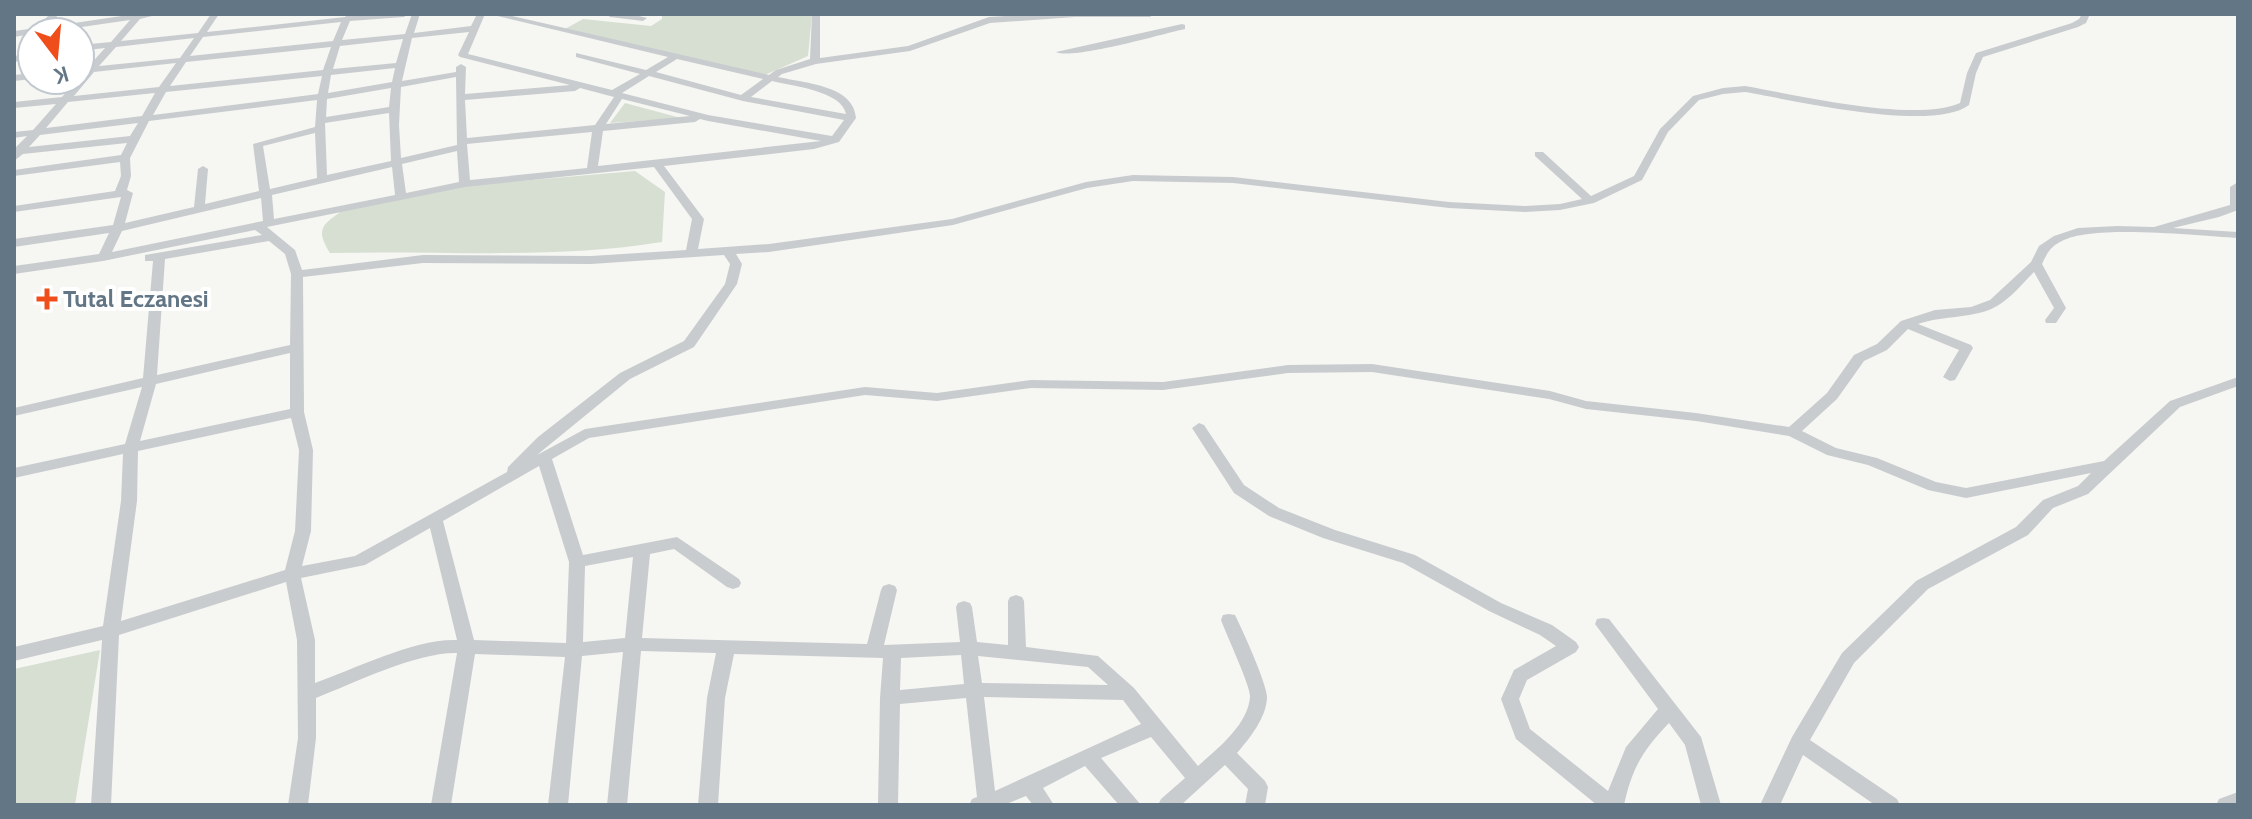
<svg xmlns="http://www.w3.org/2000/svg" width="2252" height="819" font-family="Cabin,sans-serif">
<rect width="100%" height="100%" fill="#f6f7f3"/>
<g fill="#d7dfd3">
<path d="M662 14H812L808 56 765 75 565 29 583 19 651 26 662 19Z"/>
<path d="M625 103 681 118 610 123Z"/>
<path d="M635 171 665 192 662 242C553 260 440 250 330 253 315 229 322 225 343 210L460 186Z"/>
<path d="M100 650 75 805H14V669Z"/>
</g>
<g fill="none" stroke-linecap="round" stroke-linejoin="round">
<g fill="#c9cccf" fill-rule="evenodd">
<path d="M50 14H59L47 27 135 14H160L140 19 121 41 198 33 211 14H219L207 32 345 17 348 14H358L357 16 408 14 404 17 350 21 342 40 405 34 412 14H420L414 33 471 26 477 14H485L468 54 612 90 640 74 576 57V53L646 70 668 57 489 14H504L769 75 776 70 810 59 812 14H820V58L908 46 989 17 1038 14H1154L1150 17H1075L990 23 910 51 816 64 782 74 778 77C804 83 854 85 856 118L839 142 814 149 664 166 704 219 698 249 769 244 952 219 1086 182 1133 175 1233 177 1449 202 1525 206 1560 204 1582 199 1535 156V152H1543L1591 196 1634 176 1660 129 1693 96 1723 88 1745 86C1797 95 1914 123 1960 103L1967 73 1976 53 2072 23 2079 19 2082 14H2090L2086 23 2078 27 1983 57 1976 73 1969 105C1932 133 1793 100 1745 92L1723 94 1699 100 1668 132 1642 180 1594 203 1560 210 1525 212 1449 208 1233 183 1133 181 1087 188 953 225 769 252 736 254 742 264 737 284 694 347 630 379 537 455 585 429 865 387 937 393 1031 380 1163 382 1288 365 1372 364 1550 391 1586 401 1696 413 1789 427 1827 393 1854 355 1877 344 1901 321 1935 310 1971 307 1990 300 2031 262 2039 246 2054 236 2078 228 2117 226 2154 227 2230 205V187L2238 182V210L2219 217 2173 228 2238 232V238C2198 236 2094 224 2062 241 2051 246 2047 253 2042 264L2066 308 2056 323H2046L2045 320 2054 308 2034 272C2023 283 2011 298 1997 306 1975 319 1944 315 1918 324L1971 345 1973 348 1955 380 1950 381 1943 377 1959 350 1908 329 1887 350 1864 361 1837 399 1802 431 1836 448 1877 458 1936 482 1966 488 2104 461 2170 401 2238 377V386L2180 407 2088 494 2053 508 2028 535 1928 589 1854 663 1810 740 1897 799 1900 805H1875L1803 755 1780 805H1760L1792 737 1842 653 1916 581 2016 527 2043 500 2078 486 2091 473 1966 498 1928 490 1868 465 1827 455 1789 436 1696 421 1586 409 1549 399 1372 372 1288 373 1163 390 1031 388 937 401 865 395 589 438 552 459 583 555 677 537 739 579 741 583 739 587 733 589 727 587 674 549 650 554 642 638 867 644 881 590 883 586 889 584 895 586 897 590 884 645 960 642 956 607 958 603 964 601 970 603 972 607 977 642 1008 645V601L1010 597 1016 595 1022 597 1024 601 1026 647 1098 656 1134 688 1198 766C1217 749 1249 724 1250 696 1250 685 1226 634 1221 620L1223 615 1229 614 1235 615C1242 629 1268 686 1267 698 1266 718 1250 738 1237 753L1265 781 1268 787 1265 805H1245L1248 789 1225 765 1181 805H1158L1161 799 1185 778 1151 737 1101 758 1141 805H1119L1085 766 1043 788 1054 805H1033L1026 796 1004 805H969L972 799 977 797 966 698 900 704 898 805H878L880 698 883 658 734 654 725 698 718 805H698L707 698 716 653 641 651 627 805H607L623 652 582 656 568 805H548L565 657 475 654 451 805H431L457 653C417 652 354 683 316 698V738L308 805H288L298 738 297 640 286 582 119 635 111 805H91L102 640 14 661V647L103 626 121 501 123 454 14 478V468L125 444 142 387 14 416V408L143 378 153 261H145V255L262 235 255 230 103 261 14 274V266L99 254 109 233 14 247V239L113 225 121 197 14 212V206L115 191 121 176 120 162 14 176V170L121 155 127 143 23 154 14 161V149L27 136 14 138V132L33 130 56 104 14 108V102L62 97 77 80H80L83 73 80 74V68L88 67 105 48 80 51V45L111 42 130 20 47 32H32V34L14 37V31L36 28ZM341 22 333 41 190 56 203 37ZM469 32 458 55 460 57 570 85 465 94 466 67 461 64 456 67V72L402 81 412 38ZM194 38 180 58 99 66 116 47ZM403 39 396 63 333 69 340 46ZM331 47 323 70 170 86 186 62ZM677 59 763 79 741 95 656 72ZM176 63 159 87 74 96 94 72ZM395 68 392 82 328 93 331 75ZM322 76 318 94 153 115 166 92ZM649 76 743 101 844 120 832 136 708 115 622 93ZM456 77 457 145 401 158 399 125 401 87ZM772 81C792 86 842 91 846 114L751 97ZM391 88 389 107 326 117 327 99ZM580 88 614 97 595 125 467 138 465 100 575 91ZM155 93 142 116 46 128 68 102ZM622 99 690 116 606 124ZM317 100 315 127 253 144 259 191 205 204 208 169 203 166 198 169 194 207 125 223 133 193 127 190 131 176 130 158 149 121ZM389 113 391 161 327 175 325 123ZM700 119 708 121 821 141 598 166 603 131 695 122ZM138 123 130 136 29 147 40 135ZM592 132 587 168 470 180 467 144ZM315 133 317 178 270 189 263 146ZM457 151 459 182 406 193 402 164ZM392 167 395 195 274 219 272 195ZM654 167 692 219 686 250 591 256 423 255 302 270 295 250 267 227 465 187ZM261 198 263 221 112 252 122 231ZM269 241 285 254 291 274 290 345 157 375 165 259ZM724 255 730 264 725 284 684 341 620 373 538 437 508 467 507 472 355 556 302 566 311 531 313 450 304 412 303 277 423 263 591 264ZM290 353V409L140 441 156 384ZM291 418 299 450 295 531 285 570 121 621 137 501 138 451ZM539 466 569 562 566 643 474 640 443 521ZM430 528 457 640C416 638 354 669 315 683V640L301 578 365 565ZM633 557 625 638 583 642 585 566ZM961 655 964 684 900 690 901 658ZM978 656 1088 667 1108 685 982 683ZM984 697 1123 700 1141 724 995 791Z"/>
<path d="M606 14H631L647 18 643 21 610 17Z"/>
<path d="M1182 24 1185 25V29C1162 34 1073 60 1056 52Z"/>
<path d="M32 53V59L14 62V56Z"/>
<path d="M32 73V79L14 81V75Z"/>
<path d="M1199 423 1204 425 1244 485 1279 508 1335 530 1415 555 1501 603 1552 625 1576 642 1579 647 1576 652 1527 680 1519 699 1530 729 1608 791 1626 747 1658 709 1595 624 1597 619 1603 618 1609 619 1701 737 1721 805H1701L1685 745 1669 723C1643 750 1632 768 1624 805H1597L1516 739 1501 699 1514 670 1556 646 1540 635 1489 611 1403 563 1323 538 1269 516 1234 493 1192 428Z"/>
<path d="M2238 792V805H2216L2219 799Z"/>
</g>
</g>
<path fill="#ef4e1a" stroke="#fff" stroke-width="3" d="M43 287h8v8h8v8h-8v8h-8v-8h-8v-8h8z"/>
<g text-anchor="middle" stroke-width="8" stroke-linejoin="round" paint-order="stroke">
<g font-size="24" font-weight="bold" fill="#637686" stroke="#fff" text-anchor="start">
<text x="63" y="307">Tutal Eczanesi</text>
</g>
</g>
<rect width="2252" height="819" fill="none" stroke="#637686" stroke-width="32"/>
<g transform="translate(56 56) rotate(164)"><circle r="38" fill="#ffffff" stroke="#c1c8cf" stroke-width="2"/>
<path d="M0-6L14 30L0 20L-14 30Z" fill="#ef4e1a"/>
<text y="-12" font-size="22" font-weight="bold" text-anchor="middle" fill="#637686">K</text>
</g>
</svg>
